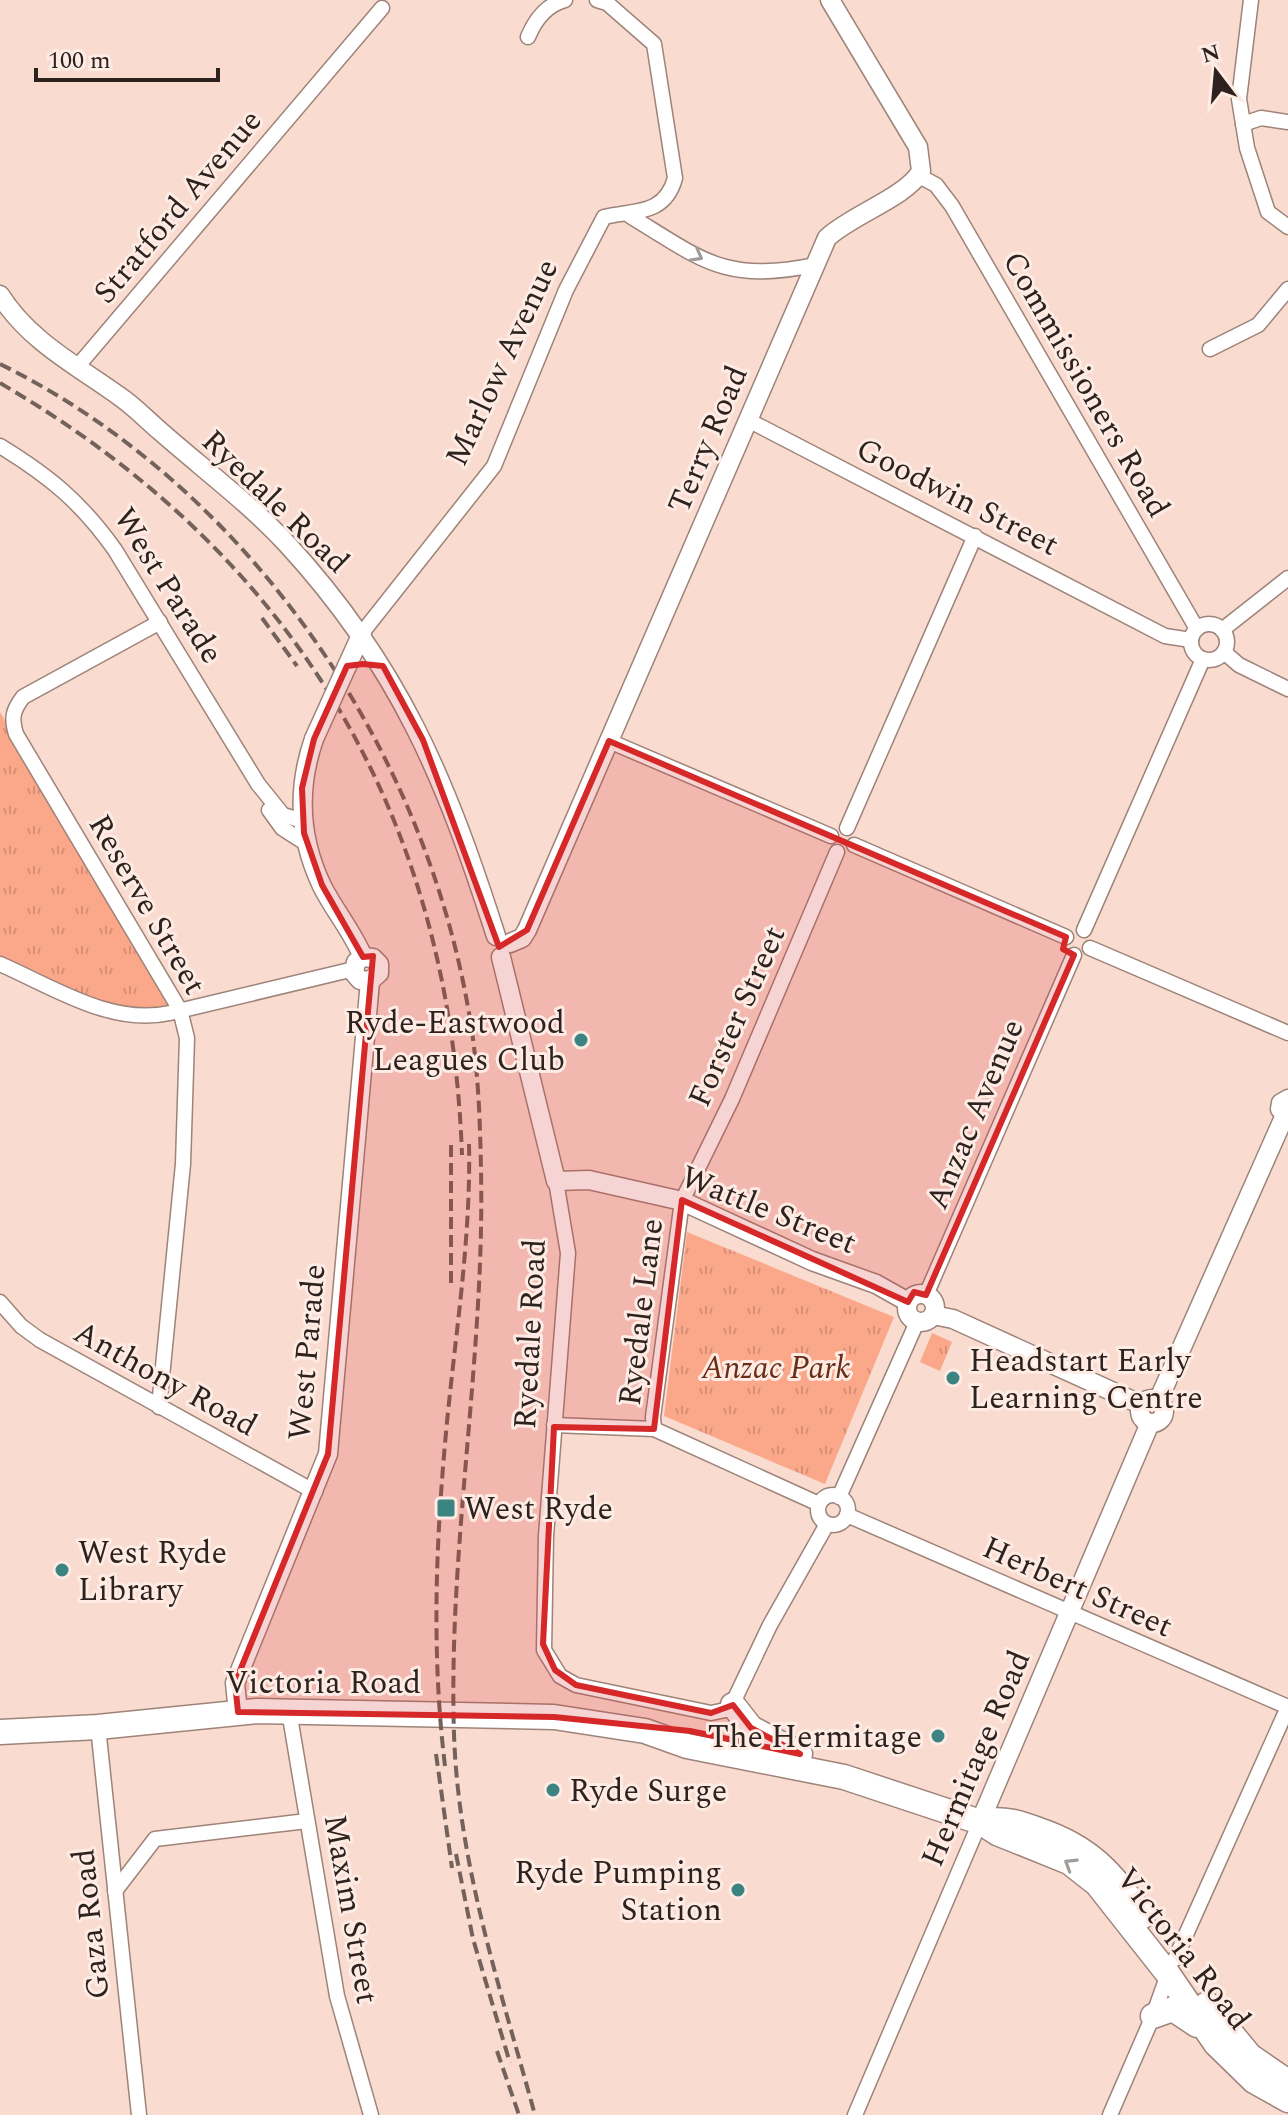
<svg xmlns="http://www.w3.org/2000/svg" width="1288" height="2115" font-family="Spectral,serif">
<defs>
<pattern id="grass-tufts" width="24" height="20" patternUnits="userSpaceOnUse" patternTransform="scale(2)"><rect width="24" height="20" fill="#fba88a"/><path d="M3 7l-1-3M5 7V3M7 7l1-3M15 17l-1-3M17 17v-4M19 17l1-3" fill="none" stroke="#d79077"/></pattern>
</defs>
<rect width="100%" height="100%" fill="#f9dbd0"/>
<g fill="url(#grass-tufts)">
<path d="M0 712 168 1006C113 1022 49 978 0 957Z"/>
<path d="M687 1232 894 1317 825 1484 664 1416Z"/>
<path d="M932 1333 952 1342 940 1371 920 1362Z"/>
</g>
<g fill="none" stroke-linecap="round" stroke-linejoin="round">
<g stroke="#9e8379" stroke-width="17">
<g id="minor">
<path d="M1251 0 1239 99 1247 148 1268 212 1288 227"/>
<path d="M528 37C535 20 546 5 565 0"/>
<path d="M1243 124 1261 118 1288 122"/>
<path d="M919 176 936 185 952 206 1197 629"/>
<path d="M630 216C704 261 724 283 815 265"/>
<path d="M1210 349 1258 325 1288 289"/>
<path d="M77 367 382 8"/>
<path d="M748 420 1165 636 1191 640"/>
<path d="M0 446C49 476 81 502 115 550L258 784 283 815 303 821"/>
<circle cx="1209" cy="642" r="18"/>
<path d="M1222 630 1288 578"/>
<path d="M362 633 494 466 566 290 604 217C633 210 665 216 675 178L654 44 607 3 597 0"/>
<path d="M1224 652 1239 665 1288 689"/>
<path d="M609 741 831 836"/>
<path d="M269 810 282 828 307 844"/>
<path d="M847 828 975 536"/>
<path d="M854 845 1066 937"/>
<path d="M1084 930 1203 659"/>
<path d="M1090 948 1288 1033"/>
<path d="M0 964C53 987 111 1026 170 1013L354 969"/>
<path d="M556 1181 568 1253 546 1536 544 1650 560 1676 576 1685 711 1713 730 1709 770 1625 827 1524"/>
<path d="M926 1295 1074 955"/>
<path d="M0 1302 21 1326 40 1340 315 1492"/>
<path d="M159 1407 183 1164 187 1038 180 1010 16 734C11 718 13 710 23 697L160 622"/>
<path d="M554 1425 654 1429 819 1504"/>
<path d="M654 1429 653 1417 682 1201 732 1099 837 852"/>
<circle cx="833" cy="1510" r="15"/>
<path d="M839 1497 917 1322"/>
<path d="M847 1515 1288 1707"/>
<path d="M289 1711 337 1996 371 2115"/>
<path d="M98 1727 139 2115"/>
<path d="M115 1891 155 1839 307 1821"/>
<path d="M1175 1959 1288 1707"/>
<path d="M855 2115 980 1822"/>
<path d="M1110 2115 1153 2016 1168 1974"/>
</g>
</g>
<g stroke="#9e8379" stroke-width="21">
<g id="tertiary">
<path d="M0 295C29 341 76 365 119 396 134 406 147 420 160 431 202 468 249 503 287 544 400 667 446 780 496 936"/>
<path d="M347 666 362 633"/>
<path d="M314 739C297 788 299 838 322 886 334 910 352 931 363 957"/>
<path d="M510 943 522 938 527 930 827 238C851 215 907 197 921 171L918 147 830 0"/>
<path d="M363 957 356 962 354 973 360 980 370 981"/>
<path d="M363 957 373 958 379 964V973L370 981"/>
<path d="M501 957 556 1181 589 1180 682 1201 812 1261 876 1284 908 1302"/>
<path d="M1288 1099 1281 1103 1280 1109 1288 1116"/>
<circle cx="921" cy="1308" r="14"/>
<path d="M933 1315 953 1319 1142 1405"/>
<circle cx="1152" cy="1411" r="12"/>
<path d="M1158 1401 1285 1115"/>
<path d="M238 1712 235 1683 328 1454 370 981"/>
<path d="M980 1822 1150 1423"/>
</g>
</g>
<g stroke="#9e8379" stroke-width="27">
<g id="trunk">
<path d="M733 1705 751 1728 800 1754"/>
<path d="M0 1732 98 1727 257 1711 554 1717 645 1731 687 1746 844 1777 980 1822 997 1833 1069 1862 1097 1884 1168 1974 1216 2044 1254 2081 1288 2100"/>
<path d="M985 1821C1005 1818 1020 1823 1039 1830 1092 1848 1111 1873 1143 1916"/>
<path d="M1207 2004 1250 2056 1288 2082"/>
<path d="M1153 2016 1173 2009 1197 2025"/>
</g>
</g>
<use href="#minor" stroke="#fff" stroke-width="14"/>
<use href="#tertiary" stroke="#fff" stroke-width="18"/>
<use href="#trunk" stroke="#fff" stroke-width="24"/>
<g stroke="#73625b" stroke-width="4" stroke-dasharray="12 6" stroke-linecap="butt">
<path d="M0 364C247 486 423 744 469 1013 478 1064 480 1117 481 1169 485 1358 448 1546 454 1734 458 1863 501 1991 535 2115"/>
<path d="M0 383C294 554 450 815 462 1155"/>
<path d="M262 618 297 666"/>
<path d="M451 1283V1139"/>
<path d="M436 1754 452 1868"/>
<path d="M445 1766C431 1651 436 1537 447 1422 456 1330 471 1237 469 1144"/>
<path d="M456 1854 473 1939 510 2063"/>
<path d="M497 2051 519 2115"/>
</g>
<g stroke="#9e8379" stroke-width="21" stroke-linecap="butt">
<path id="tertiary-bridge" d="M314 739 347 666"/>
</g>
<use href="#tertiary-bridge" stroke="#fff" stroke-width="18"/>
</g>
<defs><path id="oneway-chevron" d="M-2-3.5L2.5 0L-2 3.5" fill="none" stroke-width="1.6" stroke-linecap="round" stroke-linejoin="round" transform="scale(2)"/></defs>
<g stroke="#a09c9a">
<use href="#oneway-chevron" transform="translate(697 256) rotate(29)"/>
<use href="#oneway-chevron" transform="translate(1070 1864) rotate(-148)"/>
</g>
<path fill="#d62828" fill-opacity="0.2" stroke="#d62828" stroke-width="6" stroke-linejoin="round" d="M363 664 383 666 423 740 499 947 527 930 609 741 1066 937 1063 949 1074 955 926 1295 914 1292 908 1302 682 1200 654 1429 554 1427 543 1644 555 1670 576 1685 711 1713 733 1705 751 1728 800 1754 690 1731 554 1717 238 1712 235 1683 328 1454 373 956 363 957 322 885 304 833 302 788 314 739 347 666Z"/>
<g fill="#3b8482" stroke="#fdebe4" stroke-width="3">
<circle cx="581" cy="1040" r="8"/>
<circle cx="953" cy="1378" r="8"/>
<rect x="436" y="1498" width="20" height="20" rx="4"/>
<circle cx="62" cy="1570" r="8"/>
<circle cx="938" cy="1736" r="8"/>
<circle cx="553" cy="1790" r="8"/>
<circle cx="738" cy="1890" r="8"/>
</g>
<g text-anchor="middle" stroke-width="6" stroke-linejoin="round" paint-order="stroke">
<g font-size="32" fill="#2d221e" stroke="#fdebe4">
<text transform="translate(177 206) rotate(-50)" y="11">Stratford Avenue</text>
<text transform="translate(501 362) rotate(-65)" y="11">Marlow Avenue</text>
<text transform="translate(1087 384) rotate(60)" y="11">Commissioners Road</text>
<text transform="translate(707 439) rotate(-67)" y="11">Terry Road</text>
<text transform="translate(958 496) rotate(27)" y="11">Goodwin Street</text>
<text transform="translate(276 501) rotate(44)" y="11">Ryedale Road</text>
<text transform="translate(169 585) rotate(58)" y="11">West Parade</text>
<text transform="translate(148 904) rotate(60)" y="11">Reserve Street</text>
<text transform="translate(736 1016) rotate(-66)" y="11">Forster Street</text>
<text transform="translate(974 1114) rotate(-67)" y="11">Anzac Avenue</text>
<text transform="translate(769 1209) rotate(22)" y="11">Wattle Street</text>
<text transform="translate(640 1312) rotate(-83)" y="11">Ryedale Lane</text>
<text transform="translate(529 1334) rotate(-87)" y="11">Ryedale Road</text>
<text transform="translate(306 1352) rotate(-85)" y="11">West Parade</text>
<text transform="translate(166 1378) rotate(29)" y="11">Anthony Road</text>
<text transform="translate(1078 1586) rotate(24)" y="11">Herbert Street</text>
<text x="323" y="1693">Victoria Road</text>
<text transform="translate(975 1758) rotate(-67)" y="11">Hermitage Road</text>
<text transform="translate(352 1909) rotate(80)" y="11">Maxim Street</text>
<text transform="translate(90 1924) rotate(-96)" y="11">Gaza Road</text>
<text transform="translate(1184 1948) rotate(52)" y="11">Victoria Road</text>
</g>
<g font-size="32" fill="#2d221e" stroke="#fdebe4" text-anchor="start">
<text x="565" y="1033" text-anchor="end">Ryde-Eastwood<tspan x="565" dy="37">Leagues Club</tspan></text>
<text x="969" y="1371">Headstart Early<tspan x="969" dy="37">Learning Centre</tspan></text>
<text x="464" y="1519">West Ryde</text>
<text x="78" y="1563">West Ryde<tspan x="78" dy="37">Library</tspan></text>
<text x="922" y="1747" text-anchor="end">The Hermitage</text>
<text x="569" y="1801">Ryde Surge</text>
<text x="722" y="1883" text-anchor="end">Ryde Pumping<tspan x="722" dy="37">Station</tspan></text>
</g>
<g font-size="32" font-style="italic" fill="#692c14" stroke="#fdebe4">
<text x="776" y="1378">Anzac Park</text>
</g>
</g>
<g transform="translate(1216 72) rotate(344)" stroke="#fdebe4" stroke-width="6" paint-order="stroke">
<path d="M0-6L14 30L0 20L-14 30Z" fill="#2d221e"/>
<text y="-12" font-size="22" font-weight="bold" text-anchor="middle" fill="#2d221e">N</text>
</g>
<path d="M36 68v12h182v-12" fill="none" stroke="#2d221e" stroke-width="4"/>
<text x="48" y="68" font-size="24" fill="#2d221e" stroke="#fdebe4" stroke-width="6" paint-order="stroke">100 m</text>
</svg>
